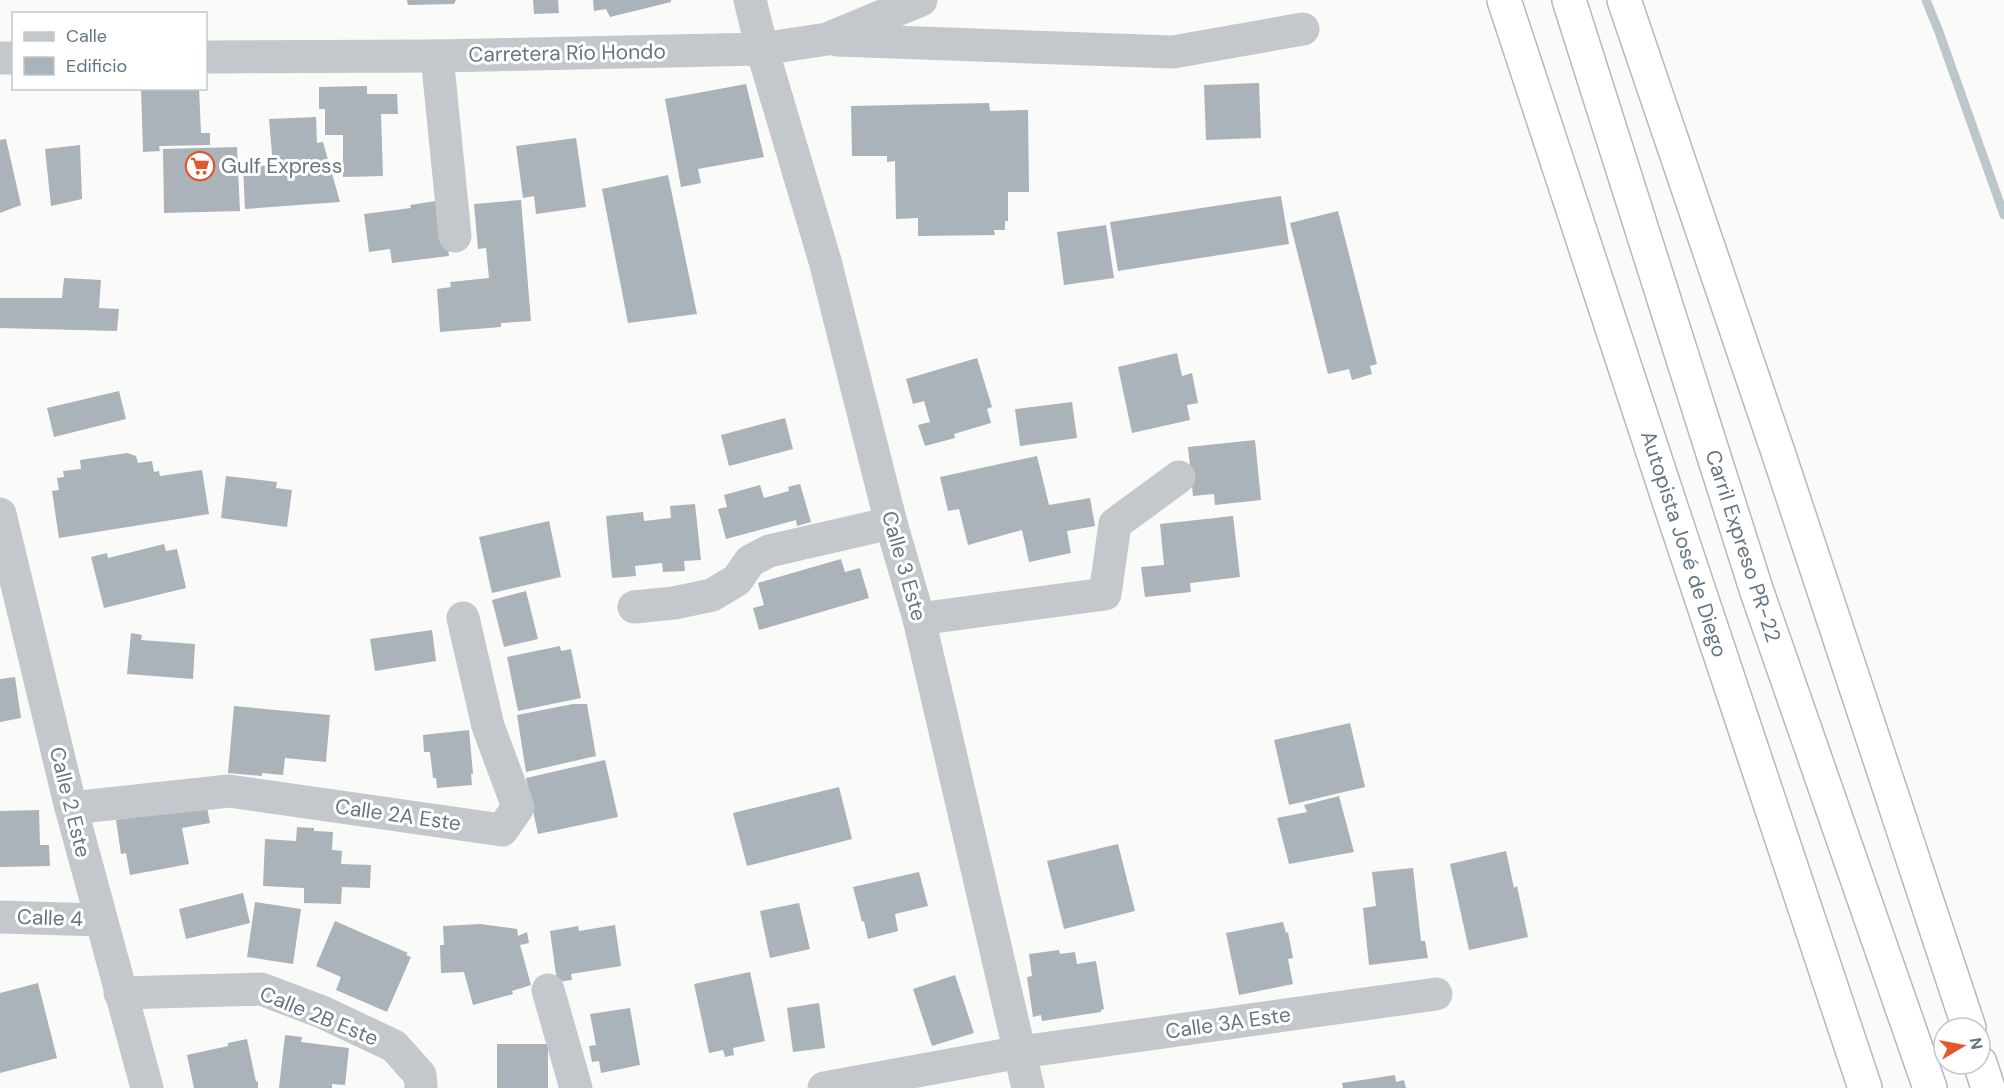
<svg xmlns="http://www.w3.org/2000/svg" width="2004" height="1088" font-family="'DM Sans',sans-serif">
<rect width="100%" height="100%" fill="#fafaf8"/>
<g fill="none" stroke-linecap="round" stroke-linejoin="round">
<path stroke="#bbc7cb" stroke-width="9" d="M1926 0 1939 32 2004 215"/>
</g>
<g fill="#aab3b9">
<path d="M407 0H456L454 4 408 5Z"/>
<path d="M533 0H558L559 13 534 14Z"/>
<path d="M593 0H671V2L610 17 606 9 594 11Z"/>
<path d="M1259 83 1261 138 1206 140 1204 85Z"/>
<path d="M746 84 764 157 698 169 701 183 681 187 665 99Z"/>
<path d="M367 86V94H397L398 114H381L383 176 343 177V135H325V109H319V87Z"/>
<path d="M141 88H199L201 133H210V145L161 146H159L160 151 143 152Z"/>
<path d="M989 103 990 111 1028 110 1029 192H1008V221H1005V230H994L995 235 918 236V218L896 219 895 161 887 162V156H852L851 106Z"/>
<path d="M316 117 317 143 323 142 340 202 245 209 243 167 273 165 269 119Z"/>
<path d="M576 138 586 207 536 214 534 196 523 198 516 146Z"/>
<path d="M6 139 21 205 0 213V140Z"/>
<path d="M80 145 82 199 51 206 45 149Z"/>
<path d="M237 147 240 211 164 213 163 149Z"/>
<path d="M668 175 697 314 628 323 602 189Z"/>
<path d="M1281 196 1289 244 1118 271 1110 222Z"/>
<path d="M442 200 449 256 392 263 390 249 369 252 364 214 411 208 410 205Z"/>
<path d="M521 200 531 321 501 323V327L440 332 437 289 451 287 450 282 489 278 486 248 478 249 474 204Z"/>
<path d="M1338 211 1377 364 1370 366 1372 374 1352 380 1349 369 1328 374 1290 223Z"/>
<path d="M1106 225 1114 278 1064 285 1057 232Z"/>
<path d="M64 278 101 280 99 308 119 309 117 331 0 328V298H62Z"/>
<path d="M1177 353 1182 376 1192 373 1198 403 1187 405 1190 420 1132 433 1118 367Z"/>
<path d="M977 358 992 407 987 409 991 423 954 434 955 438 925 446 918 425 930 422 924 401 913 404 906 379Z"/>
<path d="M119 391 126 419 54 437 47 408Z"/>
<path d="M1072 402 1077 438 1020 446 1015 409Z"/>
<path d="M785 418 793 449 729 466 721 435Z"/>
<path d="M1255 440 1261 500 1215 505 1214 494 1193 496 1188 447Z"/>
<path d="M127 453 136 456 138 463 152 461 154 472 159 471 160 476 202 470 209 514 59 538 52 491 59 490 57 478 64 477 63 471 81 469 80 460Z"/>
<path d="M1037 456 1049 505 1090 498 1095 526 1067 531 1071 553 1029 562 1022 530 968 545 959 509 948 511 940 477Z"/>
<path d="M226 476 277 482 276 488 292 490 287 527 221 518Z"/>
<path d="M800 484 811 522 797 526 796 520 726 539 718 509 727 507 724 495 760 485 764 498 789 491 788 487Z"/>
<path d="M695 504 701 560 684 561 685 571 663 572 662 563 635 566 636 576 612 578 606 516 643 512 644 521 671 518 670 506Z"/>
<path d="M1233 516 1240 577 1190 583 1191 592 1145 597 1141 567 1164 565 1160 524Z"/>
<path d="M549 521 561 577 492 593 479 537Z"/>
<path d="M164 544 166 551 177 549 186 588 104 608 91 557 107 553 108 558Z"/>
<path d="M841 559 845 572 860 568 869 598 759 630 753 608 764 605 758 583Z"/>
<path d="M526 591 538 639 504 647 492 600Z"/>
<path d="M432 630 436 661 375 671 370 639Z"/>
<path d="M131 633 142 635 141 640 195 644 193 679 127 674Z"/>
<path d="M560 646 561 651 571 649 581 698 518 711 507 657Z"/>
<path d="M15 677 21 718 0 722V679Z"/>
<path d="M573 704H587L596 756 526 772 517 715Z"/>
<path d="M234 706 330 715 326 762 285 758 283 775 262 773V776L228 773Z"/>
<path d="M1350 723 1365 787 1289 805 1274 740Z"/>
<path d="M469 730 473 774H471L472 785 437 788 436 778H433L430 752H424L423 735Z"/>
<path d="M605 760 618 817 538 834 526 778Z"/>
<path d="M839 787 852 839 747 866 733 813Z"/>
<path d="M1339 796 1354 852 1289 864 1277 818 1307 812 1304 805Z"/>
<path d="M206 803 210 823 182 828 189 864 130 875 126 853 121 854 116 820Z"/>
<path d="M39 810 40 845H49L50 866 0 867V811Z"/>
<path d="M297 827 314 828V831L333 832 332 850 342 851 341 864 371 865 370 888 342 887 341 904 304 903V888L263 886 265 839 296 841Z"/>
<path d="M1118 844 1135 911 1064 929 1047 861Z"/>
<path d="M1506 851 1514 888 1517 886 1528 937 1469 950 1450 864Z"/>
<path d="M1413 868 1421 941H1425L1428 958 1369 965 1363 908 1376 906 1372 872Z"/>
<path d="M919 872 928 906 895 914 898 931 868 939 864 921 862 922 853 887Z"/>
<path d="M243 893 250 923 186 939 179 909Z"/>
<path d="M255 902 301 909 293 964 247 957Z"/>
<path d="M799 903 810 949 770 958 760 911Z"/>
<path d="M335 921 408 953 406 955 411 957 387 1012 336 990 341 977 316 966Z"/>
<path d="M1283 922 1286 933 1288 932 1293 958 1288 959 1293 984 1239 995 1226 933Z"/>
<path d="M480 924 517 929 518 936 527 932 529 943 520 945 531 985 512 991 513 994 473 1005 464 972 441 973 440 945H444L443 926Z"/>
<path d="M615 925 621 966 571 974 572 980 557 982 550 931 578 926 579 931Z"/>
<path d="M1059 950 1060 954 1075 952 1077 964 1096 961 1104 1009 1101 1010V1012L1042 1021 1041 1015 1033 1017 1027 977 1032 976 1029 954Z"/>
<path d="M750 972 765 1041 733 1048 734 1055 725 1057 723 1050 709 1053 694 984Z"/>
<path d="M955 975 974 1033 932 1046 913 989Z"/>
<path d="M38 983 57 1058 0 1073V993Z"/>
<path d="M819 1003 825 1048 793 1052 787 1008Z"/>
<path d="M630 1008 640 1065 601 1073 599 1061 592 1062 589 1046 596 1045 590 1014Z"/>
<path d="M285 1035 302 1037 301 1042 349 1048 345 1085 332 1084V1088H279Z"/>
<path d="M247 1039 256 1082 258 1081V1088H194L187 1055 228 1046V1043Z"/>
<rect x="497" y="1044" width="51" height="44"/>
<path d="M1395 1075 1396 1082 1404 1080 1406 1088H1343L1342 1083Z"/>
</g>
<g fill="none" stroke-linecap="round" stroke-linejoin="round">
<g stroke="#b4b9bd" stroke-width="36">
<g id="highway">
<path d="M1504 0 1674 516 1865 1088"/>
<path d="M1569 0 1757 592 1930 1088"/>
<path d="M1624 0 1779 455 1969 1028"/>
<path d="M1980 1063 1988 1088"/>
</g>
</g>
<g stroke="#c3c8cc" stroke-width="33">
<path d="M750 0 762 49 825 261 891 523 919 619 1028 1088"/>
<path d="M837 40 1173 52 1303 29"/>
<path d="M437 56 455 236"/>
<path d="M206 57 437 56 762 49 827 39 921 0"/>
<path d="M0 58H14"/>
<path d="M0 514 69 800 147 1088"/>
<path d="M634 607 674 603 712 595 737 580 750 561 769 551 891 523"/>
<path d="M919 619 1105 594 1115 524 1179 477"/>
<path d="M71 808 229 791 502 830 518 807 488 726 463 618"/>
<path d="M0 917 100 920"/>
<path d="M548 990 576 1088"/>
<path d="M120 993 261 989 322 1012 394 1046 420 1075 421 1088"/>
<path d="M824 1088 1021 1052 1436 994"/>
</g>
<use href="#highway" stroke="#fff" stroke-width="33"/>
</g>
<defs>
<g id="supermarket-ring" transform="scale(1.5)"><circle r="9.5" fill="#fff" stroke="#e4572e" stroke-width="1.5"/><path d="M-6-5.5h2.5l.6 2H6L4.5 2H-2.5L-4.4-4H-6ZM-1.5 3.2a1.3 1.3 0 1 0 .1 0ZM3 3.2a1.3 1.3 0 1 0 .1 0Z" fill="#e4572e"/></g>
</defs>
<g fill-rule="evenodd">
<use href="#supermarket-ring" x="200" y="166"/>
</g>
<g text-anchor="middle" stroke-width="6" stroke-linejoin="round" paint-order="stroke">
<g font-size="21" fill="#657683" stroke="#fff">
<text transform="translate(567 53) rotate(-1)" y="7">Carretera Río Hondo</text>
<text transform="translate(1684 544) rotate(72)" y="7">Autopista José de Diego</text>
<text transform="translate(1743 546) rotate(72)" y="7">Carril Expreso PR-22</text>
<text transform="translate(904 566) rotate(74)" y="7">Calle 3 Este</text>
<text transform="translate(70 802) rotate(76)" y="7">Calle 2 Este</text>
<text transform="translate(398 815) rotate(8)" y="7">Calle 2A Este</text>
<text transform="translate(50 918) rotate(2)" y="7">Calle 4</text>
<text transform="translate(319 1016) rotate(22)" y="7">Calle 2B Este</text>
<text transform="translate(1228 1023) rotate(-8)" y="7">Calle 3A Este</text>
</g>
<g font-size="21" fill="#657683" stroke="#fff" text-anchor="start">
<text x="221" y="173">Gulf Express</text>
</g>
</g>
<rect x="12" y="12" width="195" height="78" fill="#ffffff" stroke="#c1c8cd" stroke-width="1.5"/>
<rect x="24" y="32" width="30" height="9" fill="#c3c8cc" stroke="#c1c8cd" stroke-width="1.5"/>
<text x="66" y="42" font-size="18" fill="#657683">Calle</text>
<rect x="24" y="57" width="30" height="18" fill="#aab3b9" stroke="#c1c8cd" stroke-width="1.5"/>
<text x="66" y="72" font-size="18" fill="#657683">Edificio</text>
<g transform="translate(1962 1046) rotate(80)"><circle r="28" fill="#ffffff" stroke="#c1c8cd" stroke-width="1.5"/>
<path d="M0-4.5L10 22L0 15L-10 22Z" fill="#e4572e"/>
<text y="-9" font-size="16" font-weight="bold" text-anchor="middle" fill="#657683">N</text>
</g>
</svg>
